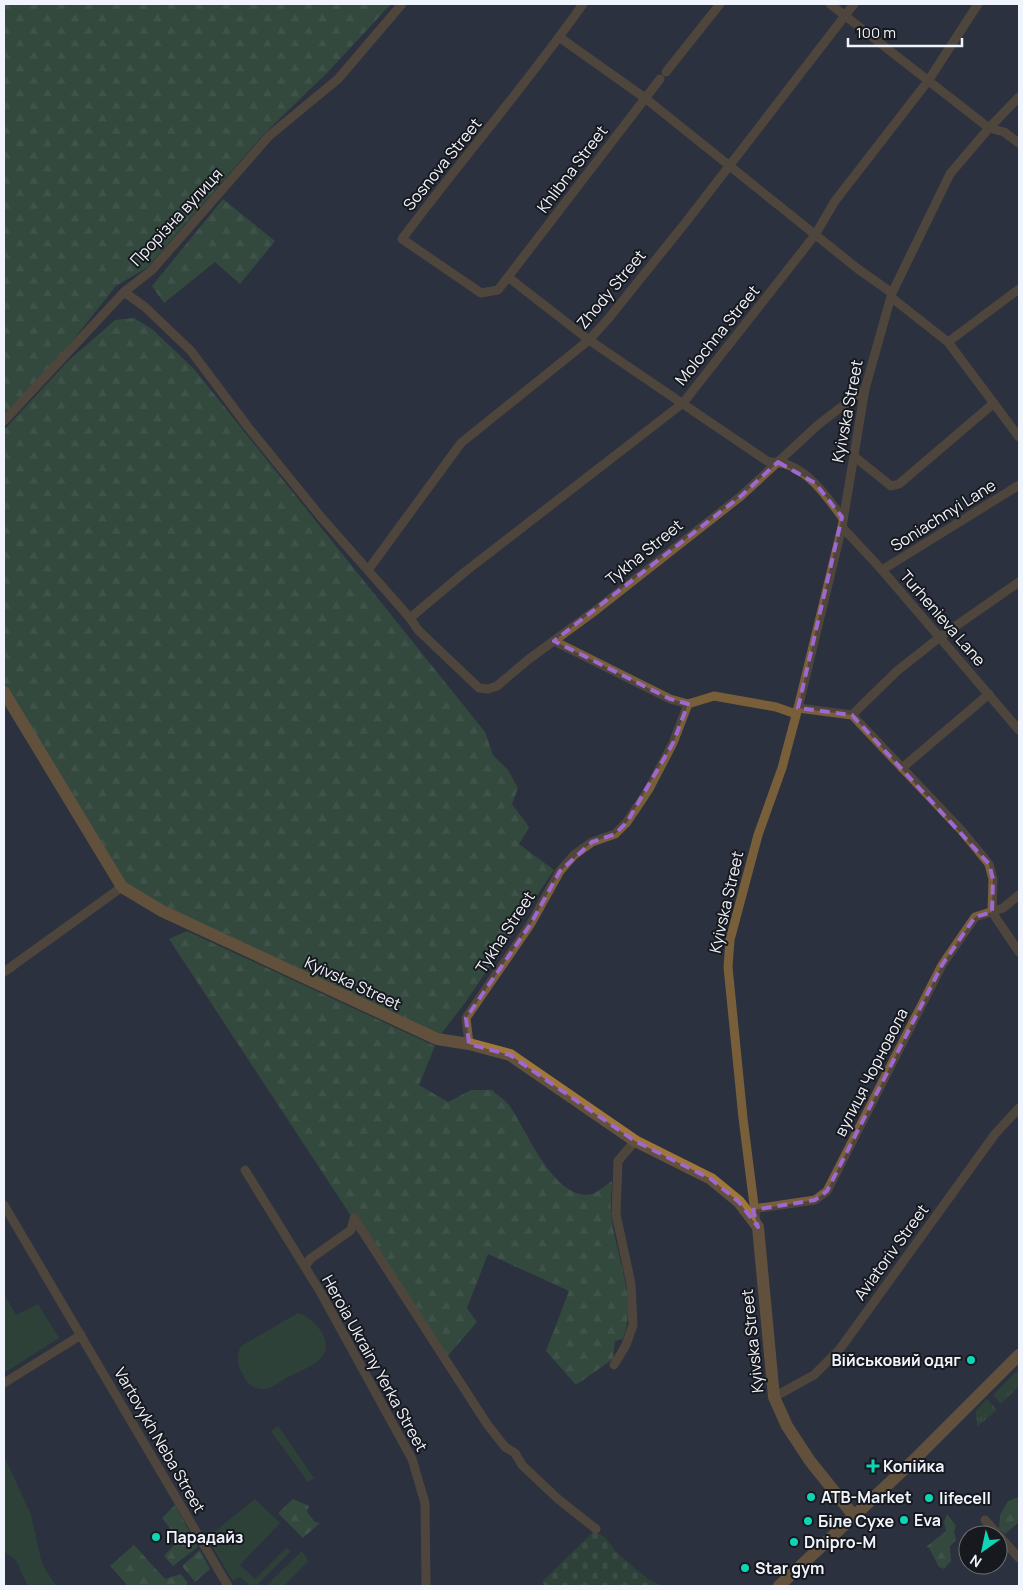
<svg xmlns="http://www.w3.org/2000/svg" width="1023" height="1590" font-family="Manrope,sans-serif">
<defs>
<pattern id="grass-tufts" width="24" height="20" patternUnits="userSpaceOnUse" patternTransform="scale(1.25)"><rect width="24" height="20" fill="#305632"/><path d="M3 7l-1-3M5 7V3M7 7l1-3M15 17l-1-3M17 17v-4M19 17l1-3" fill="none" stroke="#4e6f51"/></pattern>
<pattern id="forest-firs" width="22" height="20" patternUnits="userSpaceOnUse" patternTransform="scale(1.25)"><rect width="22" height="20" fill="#3c663e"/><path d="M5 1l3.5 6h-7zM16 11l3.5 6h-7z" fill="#587c5b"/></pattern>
<pattern id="cemetery-stones" width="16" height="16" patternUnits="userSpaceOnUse" patternTransform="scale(1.25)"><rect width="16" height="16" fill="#305632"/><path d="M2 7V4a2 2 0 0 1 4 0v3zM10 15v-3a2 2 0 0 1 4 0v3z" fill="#4e6f51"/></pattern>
</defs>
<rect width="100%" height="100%" fill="#2b313e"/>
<g fill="url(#grass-tufts)">
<path d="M1019 1369V1386L1001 1404 993 1395Z"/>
<path d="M987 1399 997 1410 977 1427 976 1411Z"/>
</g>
<g fill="url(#forest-firs)">
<path d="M4 4H391L328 72 263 135 148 267 116 286 62 354 4 416Z"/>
<path d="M223 199 275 241 240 284 215 262 164 303 152 286Z"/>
<path d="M134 318 152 329 194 369 485 732 493 755 508 770 518 788 512 804 529 827 519 844 554 870 465 1003 437 1039 122 887 104 861 4 683V430L68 361 115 320Z"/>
<path d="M187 931 435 1046 419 1085 448 1102 471 1090H492C498 1096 507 1101 511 1108 527 1131 555 1202 592 1194 598 1192 606 1185 612 1181 612 1192 610 1203 611 1213 615 1254 638 1299 623 1339L615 1341 613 1359 576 1385 546 1351 569 1291 488 1254 467 1308 477 1322 445 1359 169 939Z"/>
<path d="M1019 1497V1522L1005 1534 999 1529 1000 1515 1008 1501Z"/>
<path d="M293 1499 309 1506 307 1512 315 1522 320 1523 303 1538 278 1513Z"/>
<path d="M175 1505 198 1547 173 1566 164 1556 179 1540 162 1518Z"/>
<path d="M947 1514 956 1526 954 1531 956 1540 950 1546 951 1561 944 1569 939 1567 929 1548 926 1547 946 1531 944 1522Z"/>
<path d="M134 1545 165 1579 181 1574 188 1583 186 1586H128L110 1566Z"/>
<path d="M200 1550 210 1569 195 1582 182 1566Z"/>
</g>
<path fill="url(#cemetery-stones)" d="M594 1531 606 1538 616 1552 649 1580 663 1586H545L542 1582Z"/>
<g fill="#305632">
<path d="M4 1294 16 1315 38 1304 59 1338 4 1373Z"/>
<path d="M298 1313C316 1319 337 1344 319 1360 311 1367 298 1372 288 1377 281 1381 271 1389 264 1389 254 1389 247 1384 243 1375 237 1364 236 1357 241 1346Z"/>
<path d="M278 1426 314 1478 308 1482 271 1431Z"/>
<path d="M4 1456 31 1515 42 1564 56 1586H28L16 1560 4 1551Z"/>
<path d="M255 1499 280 1523 240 1565 255 1579 286 1548 291 1551 256 1586H251L240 1577 233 1581 207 1538Z"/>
<path d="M302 1551 308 1561 284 1586H266Z"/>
</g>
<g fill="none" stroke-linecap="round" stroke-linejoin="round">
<g stroke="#795e3a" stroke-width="9">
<path d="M583 4C526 85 461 160 402 239L481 293 498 290 660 79"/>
<path d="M830 4 989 128 1004 132 1019 143"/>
<path d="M559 37 645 98 858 269 892 293"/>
<path d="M666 72 720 4"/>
<path d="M508 277 589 340 767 461C774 463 780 462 786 464 811 473 827 497 842 517"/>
<path d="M124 292 145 307 191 351 248 427 321 517 410 618 418 630 479 688 488 689 497 686 529 659 596 610 741 496 819 424 865 389"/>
<path d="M892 298 948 342 1019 437"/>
<path d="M948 342 1019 289"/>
<path d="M4 421 124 292 152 270 269 136 338 79 402 4"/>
<path d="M855 457 891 486 899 484 994 403"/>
<path d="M842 527 882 570 1019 730"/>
<path d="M368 570 461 443 589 340 608 319 686 222 854 4"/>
<path d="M882 570 1019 485"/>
<path d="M410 618 466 571 683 403 815 235 835 201 928 81 978 4"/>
<path d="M554 641 670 699 688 704 714 696 776 707 796 714"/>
<path d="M798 708 852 715 962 831 989 864 993 879 992 912 1019 952"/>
<path d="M852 715 897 671 940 637 1019 582"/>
<path d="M902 768 989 694"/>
<path d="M4 972 122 887"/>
<path d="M469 1044 466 1018 530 925 560 871 574 855 592 842 615 834 627 822 649 789 673 743 688 704"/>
<path d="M245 1170 321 1293 412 1459 425 1503 426 1586"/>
<path d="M4 1205 228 1586"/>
<path d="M753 1209 815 1200 827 1191 942 965 975 917 1003 908 1019 895"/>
<path d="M756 1221 743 1118 728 967 730 940 758 835 782 768 798 708 842 527 865 389 892 293 950 174 989 128 1019 97"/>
<path d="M305 1267 310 1259 351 1230 354 1218 487 1424 505 1447 515 1453 522 1465 558 1499 596 1529"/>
<path d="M614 1365 626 1345 633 1325 631 1284 616 1214 618 1161 635 1141"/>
<path d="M4 1383 81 1335"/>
<path d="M774 1397 814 1375 840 1349 995 1134 1019 1108"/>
<path d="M985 1520 1019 1558"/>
</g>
<g stroke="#a1763a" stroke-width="12">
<path d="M4 692 122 887 162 911 437 1039 469 1044 510 1055 635 1141 711 1179 739 1202 758 1227 774 1397 787 1426 810 1461 854 1516"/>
<path d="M779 1586 914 1460 1019 1355"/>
</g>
</g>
<path d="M0 0H1023V1590H0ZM778 462 815 483 842 517 798 708 852 715 989 864 993 879 992 912 975 917 942 965 827 1191 815 1200 753 1210 758 1227 739 1202 711 1179 635 1141 510 1055 469 1044 466 1018 530 925 560 871 592 842 615 834 627 822 673 743 688 704 670 699 554 641 741 496Z" fill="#2b313e" fill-opacity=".55" fill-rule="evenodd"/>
<path fill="none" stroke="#9e68d1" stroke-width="4" stroke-dasharray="10 6" stroke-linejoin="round" d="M778 462 815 483 842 517 798 708 852 715 989 864 993 879 992 912 975 917 942 965 827 1191 815 1200 753 1210 758 1227 739 1202 711 1179 635 1141 510 1055 469 1044 466 1018 530 925 560 871 592 842 615 834 627 822 673 743 688 704 670 699 554 641 741 496Z"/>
<g fill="#0ed5b5" stroke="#17191f" stroke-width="2">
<circle cx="971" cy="1360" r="5"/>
<path d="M870.5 1458.5h5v5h5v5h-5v5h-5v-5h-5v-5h5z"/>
<circle cx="811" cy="1497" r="5"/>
<circle cx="929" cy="1498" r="5"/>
<circle cx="904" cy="1520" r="5"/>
<circle cx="808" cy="1521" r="5"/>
<circle cx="156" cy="1537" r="5"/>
<circle cx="794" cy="1542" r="5"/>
<circle cx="745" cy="1568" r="5"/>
</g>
<g text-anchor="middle" stroke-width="4" stroke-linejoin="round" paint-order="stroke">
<g font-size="16" fill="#f0f4fc" stroke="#17191f">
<text transform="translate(442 164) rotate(-51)" y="6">Sosnova Street</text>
<text transform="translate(572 169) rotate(-53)" y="6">Khlibna Street</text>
<text transform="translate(176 217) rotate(-47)" y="6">Прорізна вулиця</text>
<text transform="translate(611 289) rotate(-50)" y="6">Zhody Street</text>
<text transform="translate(717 335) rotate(-51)" y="6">Molochna Street</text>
<text transform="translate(847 411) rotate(-79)" y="6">Kyivska Street</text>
<text transform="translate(943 515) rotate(-32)" y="6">Soniachnyi Lane</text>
<text transform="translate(644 552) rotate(-39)" y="6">Tykha Street</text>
<text transform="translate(943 618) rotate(49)" y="6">Turhenieva Lane</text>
<text transform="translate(726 902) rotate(-77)" y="6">Kyivska Street</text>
<text transform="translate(505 932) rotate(-57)" y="6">Tykha Street</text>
<text transform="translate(353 983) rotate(25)" y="6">Kyivska Street</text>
<text transform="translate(871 1072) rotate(-63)" y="6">вулиця Чорновола</text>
<text transform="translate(891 1252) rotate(-54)" y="6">Aviatoriv Street</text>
<text transform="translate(752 1341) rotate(-96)" y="6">Kyivska Street</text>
<text transform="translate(375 1363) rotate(61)" y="6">Heroia Ukrainy Yerka Street</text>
<text transform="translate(160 1440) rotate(60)" y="6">Vartovykh Neba Street</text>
</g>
<g font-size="16" font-weight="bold" fill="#f0f4fc" stroke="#17191f" text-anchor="start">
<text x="961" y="1366" text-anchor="end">Військовий одяг</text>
<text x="883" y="1472">Копійка</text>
<text x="821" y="1503">ATB-Market</text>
<text x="939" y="1504">lifecell</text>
<text x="914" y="1526">Eva</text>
<text x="818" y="1527">Біле Сухе</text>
<text x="166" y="1543">Парадайз</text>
<text x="804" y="1548">Dnipro-M</text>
<text x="755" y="1574">Star gym</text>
</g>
</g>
<rect width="1023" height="1590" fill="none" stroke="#f0f4fc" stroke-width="10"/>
<g transform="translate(983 1550) rotate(213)"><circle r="24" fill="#17191f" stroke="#6e7177"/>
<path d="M0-4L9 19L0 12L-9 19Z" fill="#0ed5b5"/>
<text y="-8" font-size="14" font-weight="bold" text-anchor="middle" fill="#f0f4fc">N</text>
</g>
<path d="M848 38v8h114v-8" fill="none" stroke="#f0f4fc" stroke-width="2.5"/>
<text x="856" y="38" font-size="15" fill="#f0f4fc" stroke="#17191f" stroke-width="4" paint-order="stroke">100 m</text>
</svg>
